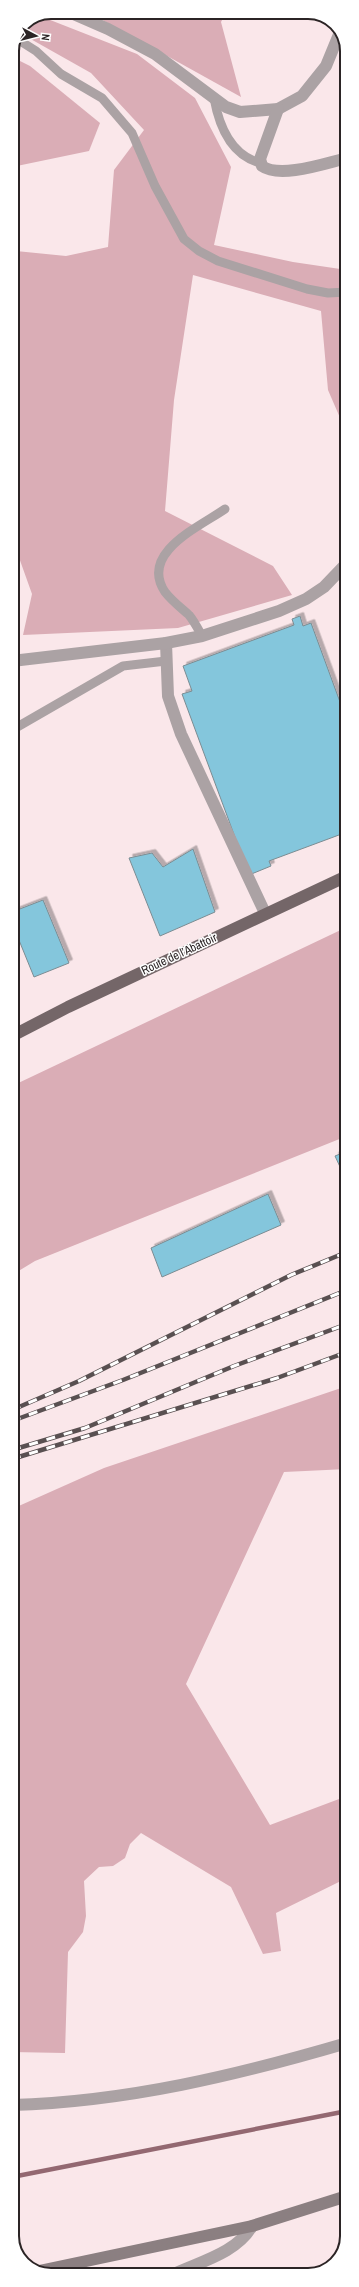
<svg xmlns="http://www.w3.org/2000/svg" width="359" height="2287" font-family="'Archivo Narrow',sans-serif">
<defs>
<filter id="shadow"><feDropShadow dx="3.5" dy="-3.5" stdDeviation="0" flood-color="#0004"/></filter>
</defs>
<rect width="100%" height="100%" fill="#fae7ea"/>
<g fill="#daadb6">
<path d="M88 12H226L221 22 241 97Z"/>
<path d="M40 16 137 54 195 98 231 167 214 245 293 262 347 270V434L328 390 321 311 193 275 174 400 165 511 273 566 292 595 178 628 23 635 32 594 12 538V243L16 251 66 256 108 247 114 170 144 130 91 73 20 33 24 23Z"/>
<path d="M12 57 30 66 100 123 89 151 12 167Z"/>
<path d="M347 927V1136L35 1261 12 1275V1086Z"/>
<path d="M347 1386V1469L284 1472 186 1684 270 1825 347 1796V1878L276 1913 281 1951 263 1954 231 1887 141 1833 130 1844 125 1858 113 1866 99 1867 84 1881 86 1916 83 1932 68 1952 65 2053 12 2052V1509L104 1468Z"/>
</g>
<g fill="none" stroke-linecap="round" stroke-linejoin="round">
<path stroke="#936871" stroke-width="4.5" d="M12 2177 347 2111"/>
</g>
<g fill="#84c6dc" stroke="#7b8c92" filter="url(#shadow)">
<path d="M300 616 303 626 311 623 347 721V832L269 861 271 866 249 875 182 694 192 691 183 666 294 625 292 619Z"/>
<path d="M193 849 215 912 160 936 129 858 152 853 163 867Z"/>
<path d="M43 900 69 963 34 977 12 923V912Z"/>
<path d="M347 1151V1182L335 1156Z"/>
<path d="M268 1194 281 1225 162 1277 151 1248Z"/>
</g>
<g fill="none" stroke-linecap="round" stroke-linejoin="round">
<g stroke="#aba2a4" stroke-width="9">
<path d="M17 39 36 51 61 74 102 98 132 133 155 186 184 239 199 251 218 261 307 289 328 293 347 292"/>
<path d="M214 98C219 126 231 155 260 163"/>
<path d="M202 636C198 629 194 621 189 615 180 607 172 601 165 592 139 553 199 527 225 509"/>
<path d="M12 730 123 666 166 661"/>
</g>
<g stroke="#aba2a4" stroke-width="12">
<path d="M69 12 108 29 155 54 226 107 240 112 278 109 302 96 326 66 340 32"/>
<path d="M278 109 260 159 262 166C280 179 326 163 347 158"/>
<path d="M166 643 168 696 181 734 265 913"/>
<path d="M12 661 166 643 202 636 279 611 306 599 324 587 347 563"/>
<path d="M12 2105C126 2102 238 2075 347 2043"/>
<path d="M172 2275C199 2262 237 2253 252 2226"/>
</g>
<path stroke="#8b7f81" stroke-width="12" d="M39 2271 252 2226 347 2196"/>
<path stroke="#746668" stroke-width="12" d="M12 1036 68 1007 347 876"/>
<g stroke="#595051" stroke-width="4.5">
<g id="rail">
<path d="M12 1410 79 1381 291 1275 347 1252"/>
<path d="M12 1421 123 1380 347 1290"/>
<path d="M12 1450 85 1428 234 1366 347 1324"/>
<path d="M12 1459 277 1378 347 1352"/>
</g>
</g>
<use href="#rail" stroke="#fff" stroke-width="3" stroke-dasharray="9" stroke-linecap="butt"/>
</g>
<g text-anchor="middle" stroke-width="3" stroke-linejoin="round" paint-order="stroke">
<g font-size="12" fill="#2b2425" stroke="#fff">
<text transform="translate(179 954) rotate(-25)" y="4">Route de l’Abattoir</text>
</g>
</g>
<path d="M0 0H359V2287H0ZM51 19H308A32 32 0 0 1 340 51V2236A32 32 0 0 1 308 2268H51A32 32 0 0 1 19 2236V51A32 32 0 0 1 51 19Z" fill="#fff" fill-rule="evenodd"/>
<path fill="none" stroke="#2b2425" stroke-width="2" d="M51 19H308A32 32 0 0 1 340 51V2236A32 32 0 0 1 308 2268H51A32 32 0 0 1 19 2236V51A32 32 0 0 1 51 19Z"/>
<g transform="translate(36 36) rotate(97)" stroke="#ffffff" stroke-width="3" paint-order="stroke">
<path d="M0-3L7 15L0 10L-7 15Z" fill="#2b2425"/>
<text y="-6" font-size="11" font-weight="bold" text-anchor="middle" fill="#2b2425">N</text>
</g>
</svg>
